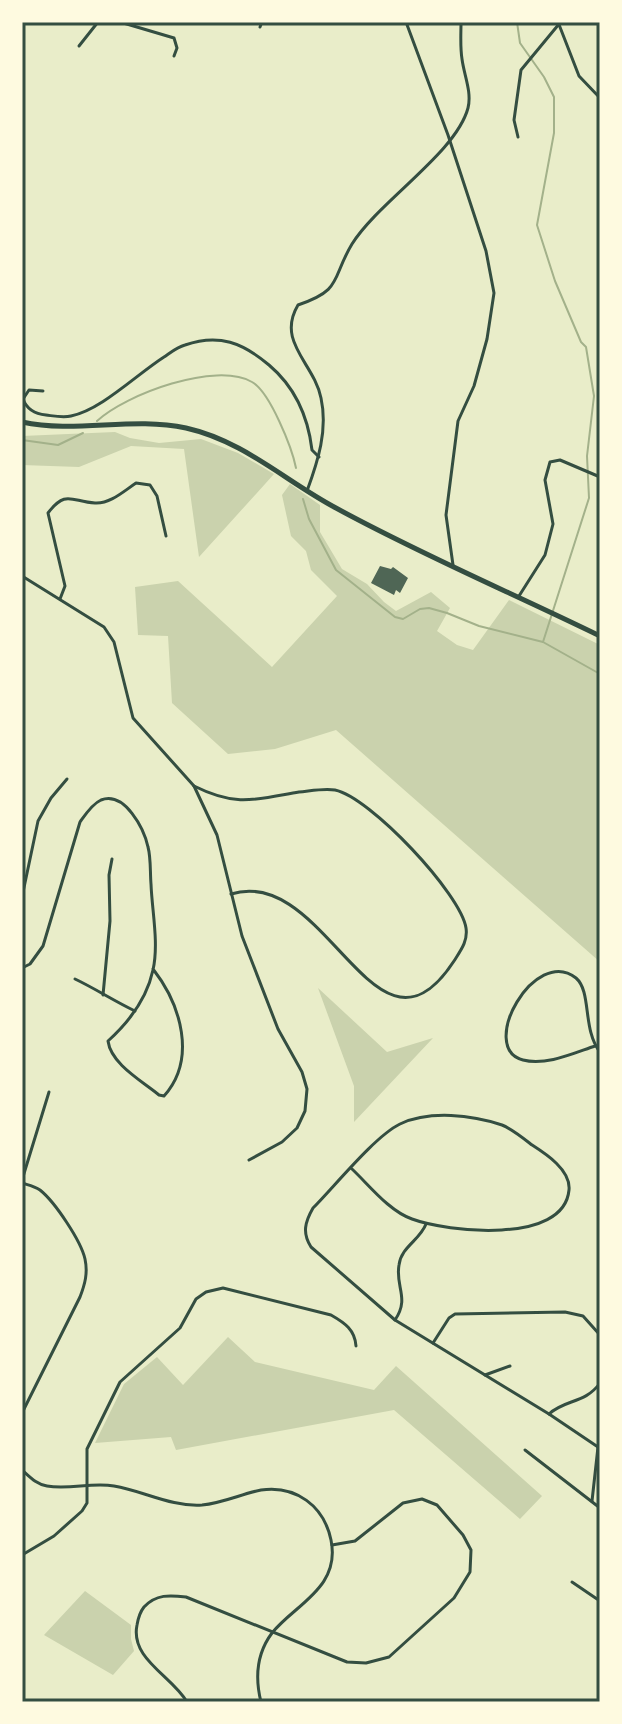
<svg xmlns="http://www.w3.org/2000/svg" width="622" height="1724" font-family="'Asap Condensed',sans-serif">
<rect width="100%" height="100%" fill="#e9edc9"/>
<g fill="#cad2ad">
<path d="M115 432 130 438 159 443 201 439 238 453 274 474 199 557 184 449 131 446 79 467 22 465V436Z"/>
<path d="M290 484 320 505V532L342 569 367 584 384 602 396 611 431 592 450 608 437 631 457 645 473 650 509 600 600 645V962L336 730 275 749 228 754 172 703 168 636 138 635 135 587 178 581 272 667 337 596 311 570 306 551 291 536 282 495Z"/>
<path d="M318 988 387 1052 433 1038 354 1122V1086Z"/>
<path d="M228 1337 255 1362 374 1390 396 1366 542 1496 520 1519 394 1410 176 1450 171 1437 95 1443 124 1384 157 1357 183 1385Z"/>
<path d="M85 1591 131 1625V1639L134 1651 113 1675 44 1635Z"/>
</g>
<g fill="none" stroke-linecap="round" stroke-linejoin="round">
<g stroke="#a3b18a" stroke-width="2">
<path d="M517 22 520 43 544 77 554 97V133L537 225 555 281 581 342 586 347 594 396 587 456 589 498 543 642"/>
<path d="M97 421C126 394 216 361 252 382 270 392 292 448 296 468"/>
<path d="M22 440 58 445 83 433"/>
<path d="M303 499 309 519 336 570 395 617 403 619 420 609 429 608 447 613 479 626 543 642 600 674"/>
</g>
</g>
<path fill="#4f6655" d="M380 566 391 569 393 567 408 578 400 593 396 590 394 595 371 583Z"/>
<g fill="none" stroke-linecap="round" stroke-linejoin="round">
<g stroke="#344e41" stroke-width="3">
<path d="M120 22 174 38 177 48 174 56"/>
<path d="M406 22 448 135 486 251 494 293 487 339 474 386 458 421 446 515 453 565"/>
<path d="M558 22 579 76 600 98"/>
<path d="M260 27 262 22"/>
<path d="M79 46 98 22"/>
<path d="M518 137 514 120 521 70 559 24"/>
<path d="M43 391 29 390 23 399C27 410 35 414 46 415 54 416 63 418 71 416 101 410 136 375 164 357 170 353 177 347 185 345 219 333 243 343 269 365 295 387 308 416 312 450L319 457"/>
<path d="M307 491C318 461 328 430 321 398 314 363 276 342 298 305 343 290 331 279 352 244 379 201 456 153 468 108 472 92 464 75 462 59 460 47 461 34 461 22"/>
<path d="M22 576 104 627 114 642 133 718 194 786 217 835 242 936 278 1029 302 1072 307 1089 305 1111 297 1128 282 1142 249 1160"/>
<path d="M519 596 545 555 553 524 545 480 550 462 560 460 600 477"/>
<path d="M60 599 65 586 48 513C66 489 72 502 95 503 110 504 124 491 136 483L150 485 157 496 166 536"/>
<path d="M194 786C236 807 254 800 299 792 310 791 324 788 335 790 370 797 461 894 466 928 468 941 461 950 454 961 376 1081 327 864 231 894"/>
<path d="M22 897 38 821 51 798 67 779"/>
<path d="M22 968 30 964 43 946 80 822C85 815 92 804 101 800 125 791 144 829 148 847 151 858 150 872 151 884 152 911 159 943 153 970 147 998 129 1022 108 1041 111 1064 142 1081 159 1095L164 1096C197 1059 181 1005 153 969"/>
<path d="M75 979C96 989 114 1001 135 1011"/>
<path d="M103 995 110 921 109 875 112 859"/>
<path d="M595 1046C574 1053 546 1066 523 1060 477 1048 535 945 576 978 592 992 582 1029 600 1052"/>
<path d="M352 1169C369 1185 389 1211 412 1219 447 1232 564 1245 569 1190 571 1170 546 1154 532 1145 523 1138 512 1129 502 1125 472 1115 430 1110 400 1124 375 1136 334 1187 313 1208 305 1222 302 1233 311 1247L395 1320 549 1414 598 1447"/>
<path d="M22 1180 49 1092"/>
<path d="M22 1183C28 1185 34 1186 40 1190 55 1202 81 1241 85 1259 88 1273 85 1284 80 1297L22 1413"/>
<path d="M395 1320C410 1298 395 1287 399 1265 401 1247 420 1240 426 1224"/>
<path d="M433 1343 449 1318 455 1314 565 1312 583 1316 600 1335"/>
<path d="M485 1375 510 1366"/>
<path d="M549 1414C565 1399 585 1404 600 1383"/>
<path d="M525 1450 600 1508"/>
<path d="M22 1470C30 1477 36 1484 47 1486 69 1490 92 1482 114 1486 144 1491 171 1507 202 1505 223 1503 241 1494 261 1490 296 1485 324 1506 331 1540 341 1588 294 1605 272 1633 257 1653 255 1678 261 1702"/>
<path d="M592 1501 598 1447H600"/>
<path d="M22 1555 54 1536 82 1511 87 1503V1449L120 1382 180 1328 196 1299 206 1292 223 1288 331 1315C345 1323 355 1330 356 1346"/>
<path d="M572 1582 597 1599 600 1598"/>
<path d="M187 1702C172 1676 130 1659 137 1625 138 1619 140 1612 144 1607 156 1594 170 1595 186 1597L347 1662 366 1663 389 1657 454 1598 470 1572 471 1550 463 1535 437 1505 422 1499 403 1503 355 1541 332 1545"/>
</g>
<path stroke="#344e41" stroke-width="5" d="M22 422C76 434 132 416 186 428 244 441 285 481 336 508 422 555 512 593 600 636"/>
</g>
<rect width="622" height="1724" fill="none" stroke="#fefae0" stroke-width="48"/>
<rect x="24" y="24" width="574" height="1676" fill="none" stroke="#344e41" stroke-width="3"/>
</svg>
